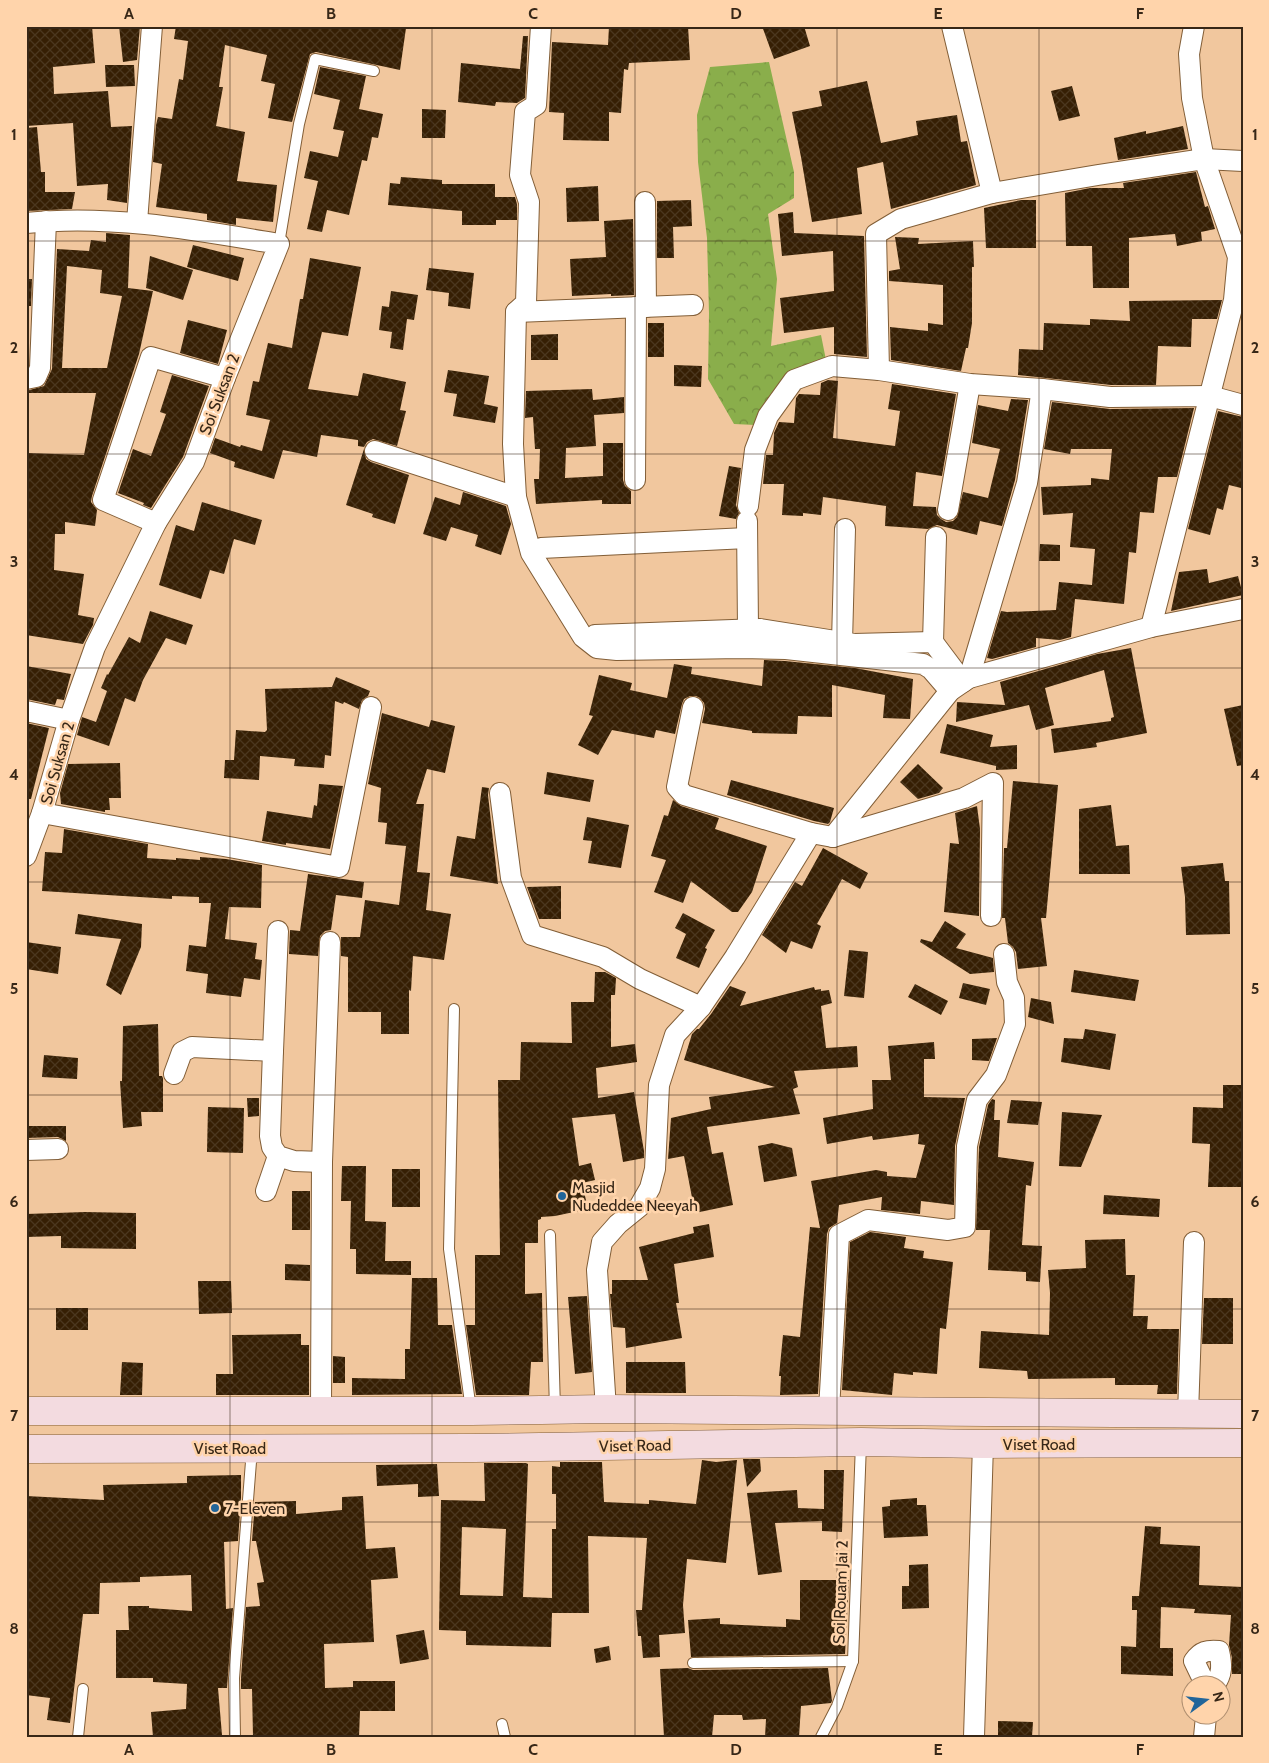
<svg xmlns="http://www.w3.org/2000/svg" width="1269" height="1763" font-family="Cabin,sans-serif">
<defs>
<pattern id="forest-crowns" width="20" height="18" patternUnits="userSpaceOnUse" patternTransform="scale(1.25)"><rect width="20" height="18" fill="#8aae4b"/><path d="M2 6a3 3 0 1 1 6 0M12 15a3 3 0 1 1 6 0" fill="none" stroke="#728e3d"/></pattern>
<pattern id="building-cross-hatch" width="8" height="8" patternUnits="userSpaceOnUse" patternTransform="scale(1.25)"><rect width="8" height="8" fill="#361f04"/><path d="M0 0l8 8M0 8l8-8" fill="none" stroke="#4b371f"/></pattern>
</defs>
<rect width="100%" height="100%" fill="#f1c79e"/>
<path fill="url(#forest-crowns)" d="M769 62 794 172V198L768 214 777 279 771 346 821 335 826 360 755 425 734 424 708 379 709 313 707 238 698 162 697 115 710 67Z"/>
<g fill="url(#building-cross-hatch)" fill-rule="evenodd">
<path d="M26 26H92L95 63 53 67 54 94 108 91 111 127 132 126 127 203 107 200 108 184 77 186 73 123 26 126Z"/>
<path d="M119 26H140L137 60 123 62Z"/>
<path d="M176 26H396L406 28 400 70 316 52 310 54 292 122 268 118 275 84 261 81 267 55 225 45 219 87H223L216 126 245 132 237 181 277 185 273 222 236 218V225L207 220V214L156 207 162 164 153 162 156 125 158 117 172 119 179 79 183 80 188 41 174 39Z"/>
<path d="M609 26H688L690 60 629 63 628 70 624 69 621 113 609 112V141L563 140 564 113 549 112 552 42 608 45Z"/>
<path d="M762 26H804L810 46 774 59Z"/>
<path d="M523 36H528L525 98 517 103 496 102 495 106 458 102 461 63 520 69Z"/>
<path d="M105 65H134L135 86 106 87Z"/>
<path d="M320 67 366 76 359 109 383 114 378 138 372 137 367 161 362 160 349 215 327 210 322 232 307 229 318 181 304 178 310 151 338 157 344 131 333 129 340 100 314 94Z"/>
<path d="M867 81 881 143 918 135 916 121 957 115 961 142 967 141 976 185 891 209 883 162 857 168 862 214 812 222 801 157 792 112 822 106 819 91Z"/>
<path d="M1072 86 1080 116 1059 121 1051 91Z"/>
<path d="M422 109 446 110 445 138H422Z"/>
<path d="M1183 126 1188 149 1118 160 1114 138 1146 131V134Z"/>
<path d="M37 127 41 172H45V192H75L72 209 26 211V128Z"/>
<path d="M1196 172 1205 207 1208 206 1215 229 1201 232 1202 241 1177 246 1175 234 1129 238V288H1093L1092 246H1066L1065 193 1090 188H1124L1123 183Z"/>
<path d="M401 177 442 180V184H495V197H515L517 204V220H496V225H462V211L388 205 390 183 400 184Z"/>
<path d="M598 186 599 221 567 222 566 188Z"/>
<path d="M691 200 692 226 673 227 674 258H657V201Z"/>
<path d="M1021 200H1036V248H986L984 208Z"/>
<path d="M793 212 794 233 864 236 867 357 834 354V327L784 333 780 298 834 291 833 251 782 256 778 214Z"/>
<path d="M633 219 634 295 611 296V294L572 296 570 259 606 257 604 221Z"/>
<path d="M106 233 130 235 128 288 153 291 139 354 92 496 91 502 97 510 95 526 65 522V534H55L54 570 84 574 78 615 94 618 93 625 83 644 26 635V453L84 455 96 393H26V391L44 386 52 369 57 249 89 251 91 240 106 242ZM67 266 102 270 100 293 122 296 107 368H62Z"/>
<path d="M895 237 919 238 918 244 973 241 974 267H972V323L968 348H966L961 371 891 360 890 327 928 331V323L943 325V285L889 281V271L900 269Z"/>
<path d="M193 245 244 258 238 281 187 267Z"/>
<path d="M150 256 193 270 183 300 146 288Z"/>
<path d="M310 258 361 267 348 336 322 332 308 389 358 396 363 373 406 382 400 410 406 411 397 446 373 439 367 442 364 447 358 446V440L321 435 317 457 283 450 274 479 234 467 235 462 210 453 215 438 240 447 241 445 262 451 270 420 246 415 253 381 259 382 268 343 292 348 300 299H303Z"/>
<path d="M429 268 474 273 470 309 448 306 449 293 426 290Z"/>
<path d="M26 279H32L31 306H26Z"/>
<path d="M391 291 418 295 414 320 407 319 403 350 390 348 392 332 379 330 382 306 389 307Z"/>
<path d="M1222 300 1217 319H1192L1191 347 1158 346 1156 385H1111L1018 375 1019 349 1043 350 1044 323 1090 325V319L1130 321 1129 301Z"/>
<path d="M188 320 227 330 218 364 180 353Z"/>
<rect x="648" y="323" width="16" height="34"/>
<path d="M558 334V360H531V335Z"/>
<path d="M29 339 28 365 26 367V340Z"/>
<path d="M674 365 702 366 701 387 674 386Z"/>
<path d="M448 370 489 376 484 404 498 407 495 423 453 416 457 394 444 392Z"/>
<path d="M172 375 209 386 183 457 151 508 143 505 144 503 118 493 133 449 151 456 166 414 160 412Z"/>
<path d="M828 380 838 381 833 438 895 446 900 411 888 409 892 384 956 394 942 476 916 472 913 506 936 507 937 515 941 519 946 522 953 521 957 517 963 492 988 498 1000 449 972 443 978 405 1008 411 1011 399 1028 400 1015 480 1002 526 980 521 977 535 937 525 928 529 885 526 886 506 823 497 821 515 803 513V516L782 515 784 484H763L766 455H773L774 433 779 422 794 423 796 398 799 394 820 395 821 383Z"/>
<path d="M592 389 593 400 624 397V413L594 415 596 446 566 448 565 478 603 476V443H623V480L625 486 631 491V504H602V500L536 504 534 479H539L540 449H535L533 417 525 418 526 391Z"/>
<path d="M1052 402 1110 409 1194 408 1177 477H1158L1154 513 1140 512 1136 553 1129 552 1124 604 1075 599 1071 637 1060 640 1036 638V647L992 659 987 658 1001 611 1007 612 1056 610 1059 582 1092 585 1095 549 1070 547 1073 513 1043 515 1041 487 1091 485V478L1109 480 1112 449H1071L1070 454 1044 449Z"/>
<path d="M1218 411 1243 417V480L1241 488 1229 485 1223 510 1217 508 1210 535 1188 529Z"/>
<path d="M364 449 366 459 371 462 409 475 395 524 372 517 373 514 346 505Z"/>
<path d="M729 466 741 468 736 505 739 513 736 519 719 516Z"/>
<path d="M463 492 506 506 511 524 501 555 475 546 478 535 451 527 446 541 423 534 435 497 460 505Z"/>
<path d="M202 502 262 520 255 545 234 539 224 574 210 570 201 599 159 585 176 525 194 531Z"/>
<path d="M1040 544 1060 545V561H1039Z"/>
<path d="M1207 569 1209 583 1238 576 1243 595 1171 611 1179 572Z"/>
<path d="M150 611 193 625 186 645 166 638 143 680 135 702 125 698 109 746 77 735 82 717 96 722 107 691 101 688 107 674 108 675 129 637 140 643Z"/>
<path d="M1131 648 1147 733 1096 743 1097 747 1054 753 1051 729 1111 721V718L1114 717 1104 670 1045 688 1054 725 1036 730 1029 705 956 722 957 702 1005 705 1000 682 1097 654Z"/>
<path d="M764 660 785 661 855 668 913 679 910 719 883 718 885 695 832 685V717L798 716 797 734 752 733V731L702 723 705 709 704 703 700 698 696 696H690L684 699 682 704 675 734 656 730 654 738 612 730 598 755 578 745 593 716 589 715 599 675 632 683 630 690 667 698 674 664 692 667 691 674 762 686Z"/>
<path d="M26 666 71 674 64 700 57 699 55 705 26 699Z"/>
<path d="M336 677 370 691 368 696 362 700 359 709 344 702 343 704 335 701 331 756 325 755 324 768 294 766 295 759 260 756 259 780 224 778 225 760H234L236 730 265 732 267 730 265 689 332 687Z"/>
<path d="M1243 705V765L1237 766 1224 709Z"/>
<path d="M382 713 429 727 431 720 455 726 445 773 427 769 416 804H424L417 872 430 873 426 910 451 914 444 960 413 956 411 991 409 990V1034H381V1012H348V957L341 956V937H360L365 900 399 905 406 846 385 844 387 823 378 822 381 788 368 784Z"/>
<path d="M26 723 49 728 31 799H26Z"/>
<path d="M947 724 993 735 990 747 1017 745V769L996 770V766L940 753Z"/>
<path d="M120 763 121 798H109L110 810H105V812L61 804 60 793 68 764Z"/>
<path d="M918 764 943 788 939 793 918 799 900 782Z"/>
<path d="M547 772 594 780 590 802 544 794Z"/>
<path d="M731 780 834 808 830 822 828 824 814 821 727 795Z"/>
<path d="M1013 781 1058 785 1046 918H1041L1047 966 1018 969 1016 952 1013 947 1008 943 1005 918H1002L1004 848H1007Z"/>
<path d="M319 784 343 786 330 849 286 843V845L262 841 267 811 312 818 314 805 317 806Z"/>
<path d="M482 787 489 788 488 795 498 884 450 876 457 836 475 839Z"/>
<path d="M673 800 681 806 719 818 715 829 767 846 752 892 738 912H732L691 881 683 903 654 892 666 860 651 856 664 815 668 816Z"/>
<path d="M1111 805 1116 846 1129 845 1130 874H1079V809Z"/>
<path d="M977 806 980 829 979 916 944 912 950 843 959 844 955 813Z"/>
<path d="M587 817 629 825 621 868 588 863 592 841 583 840Z"/>
<path d="M64 829 148 844 147 858 176 860V858L200 860V857L226 859 262 865 261 908 229 907 225 939 257 943 255 959 262 960 260 980 244 978 241 997 206 993 208 974 186 971 189 945 206 947 211 903H199V897L172 896V899L42 891 45 852 62 853Z"/>
<path d="M823 848 868 873 860 889 842 879 817 924 821 926 812 949 791 941 786 953 762 935 795 882 802 886Z"/>
<path d="M1223 863 1225 881H1229L1230 934 1186 935 1185 897 1181 867Z"/>
<path d="M308 874 364 882 362 898 336 895 331 930 325 931 320 936 318 956 289 954 290 930 300 931Z"/>
<path d="M561 886V919H539L527 887Z"/>
<path d="M683 913 715 930 705 948 707 949 699 968 676 958 686 934 675 928Z"/>
<path d="M78 914 142 924 141 947 121 995 106 985 121 939 75 934Z"/>
<path d="M945 921 966 934 956 948 993 958 994 972 970 974 920 942 921 939 932 942Z"/>
<path d="M26 942 61 947 58 974 26 969Z"/>
<path d="M849 950 868 952 864 998 844 996Z"/>
<path d="M1074 970 1139 980 1135 1001 1071 992Z"/>
<path d="M595 972H605L616 978 615 995H611V1047L635 1044 637 1062 596 1068 598 1098 634 1092 644 1151V1158L623 1162 615 1114 572 1118 579 1166 591 1163 595 1180 582 1183 588 1209 555 1216 541 1217V1219L538 1220V1243H525V1294L542 1293 543 1362H531L529 1395H476L466 1325H475V1255H500L498 1080H520L521 1042 572 1043 571 1002H594Z"/>
<path d="M963 983 990 989 986 1005 959 998Z"/>
<path d="M915 984 948 1001 941 1015 908 997Z"/>
<path d="M730 986 746 992 740 1006 814 987 815 990 821 989V991L829 990 832 1003 821 1006 826 1048 857 1046 858 1067 794 1071 798 1087 793 1089 800 1114 707 1127 712 1154 723 1152 733 1205 695 1213 684 1156 668 1159 671 1118 711 1109 709 1097 775 1087 684 1060 692 1034 697 1029H699L711 1014Z"/>
<path d="M1031 998 1051 1002 1054 1024 1028 1017Z"/>
<path d="M158 1024 159 1076H162L163 1078V1112H141L142 1126 123 1128 120 1081H122L123 1026Z"/>
<path d="M1085 1029 1116 1034 1110 1070 1061 1062 1064 1038 1083 1039Z"/>
<path d="M997 1038 989 1061 972 1060V1039Z"/>
<path d="M934 1042 935 1059H924V1097L965 1098 955 1146 954 1205 921 1201 920 1214 881 1210 882 1197 839 1205 837 1223 829 1228 827 1234 818 1394 780 1395 781 1376H779L783 1335 800 1337 810 1227 820 1228 811 1181 876 1170 887 1172V1176L916 1178 925 1145 918 1144 919 1134 873 1140 872 1136 827 1144 823 1118 873 1109 872 1080H891L888 1046Z"/>
<path d="M44 1055 78 1058 77 1079 42 1077Z"/>
<path d="M1223 1085H1243V1187H1208L1210 1144 1192 1143 1193 1107 1223 1108Z"/>
<path d="M247 1098H259V1116L248 1117Z"/>
<path d="M992 1099 995 1100 994 1120H1000L998 1157 1034 1162 1031 1186 1026 1185 1022 1245 1042 1246 1040 1282 1026 1281V1272L988 1270 990 1230H976L979 1147 988 1105Z"/>
<path d="M1011 1100 1042 1102 1038 1125 1007 1123Z"/>
<path d="M208 1107 244 1108 243 1153 207 1152Z"/>
<path d="M1062 1112 1102 1115 1081 1167 1059 1166Z"/>
<path d="M26 1126H66V1141L58 1137 26 1138Z"/>
<path d="M772 1143 792 1148 797 1176 764 1182 758 1146Z"/>
<path d="M342 1166H366L365 1221 386 1222 385 1261H411V1275L356 1274V1249H350L351 1201H341Z"/>
<rect x="392" y="1169" width="28" height="38"/>
<rect x="292" y="1191" width="18" height="39"/>
<path d="M1104 1195 1160 1199 1159 1217 1103 1214Z"/>
<path d="M85 1212 136 1213V1249L61 1248V1236L26 1237V1214Z"/>
<path d="M709 1224 714 1257 674 1264 679 1303H676L682 1338 626 1348 625 1328 613 1327 610 1294H612V1280H648L639 1247 694 1233 693 1227Z"/>
<path d="M870 1232 906 1237 904 1248 924 1251 923 1258 953 1262 946 1329 940 1328 937 1374 913 1372V1375L894 1373 892 1395 842 1390 850 1242Z"/>
<path d="M1125 1239 1126 1275H1135L1133 1316H1148L1147 1329H1179L1177 1394H1157L1158 1385H1115V1378L1028 1379 1027 1371 979 1368 981 1331 1049 1335 1050 1293 1048 1270 1086 1268 1085 1240Z"/>
<path d="M285 1264 310 1265V1281L285 1280Z"/>
<path d="M412 1278H437L438 1325H452L462 1394 352 1395V1378L405 1379V1349H410Z"/>
<path d="M198 1281H231L232 1313 199 1314Z"/>
<path d="M587 1296 592 1372 575 1374 568 1297Z"/>
<path d="M1204 1298H1233V1344H1202Z"/>
<rect x="56" y="1308" width="32" height="22"/>
<path d="M301 1334V1345H309V1395H216V1374H233L232 1335Z"/>
<path d="M333 1356 345 1357V1383H333Z"/>
<path d="M122 1362 143 1363 142 1395H120Z"/>
<path d="M626 1362H685L686 1393H626Z"/>
<path d="M743 1459H760L761 1471 747 1487Z"/>
<path d="M702 1460 716 1462 737 1460 726 1563 687 1559 683 1605 685 1633 659 1635 660 1657 643 1658 641 1636H638L636 1610H642L647 1538 588 1536 589 1613H552L551 1647 466 1645V1631L439 1630 441 1500 485 1501 484 1463H526L528 1464 523 1597 552 1598V1529H556V1494H552V1466L560 1467V1462H602L604 1502 649 1504V1500L696 1504ZM462 1527 506 1529 503 1596 460 1595Z"/>
<path d="M437 1464 439 1496 418 1497V1484L377 1486 376 1465Z"/>
<path d="M824 1470H844L842 1532 822 1531V1521L775 1523 782 1572 758 1575 747 1493 797 1490 798 1508 824 1509Z"/>
<path d="M241 1475V1498L238 1541 224 1542 226 1609 233 1608 227 1688H218L222 1735 153 1737 151 1712 186 1709 187 1684 153 1682V1678H116V1630H129L128 1606H149V1608L192 1611 191 1575 140 1577V1582L100 1583 99 1614H83L70 1723 47 1720 50 1698 26 1695V1496L104 1500 103 1485 187 1483V1476Z"/>
<path d="M363 1496 366 1549 395 1547 398 1578 371 1580 374 1642 324 1644 325 1688 353 1687V1681H395V1711H360L359 1737H253L252 1689H241V1678L246 1607 260 1606 257 1583 264 1582 256 1541H252L255 1502 296 1501V1514L342 1510V1497Z"/>
<path d="M917 1498V1505H926L928 1536 884 1538 882 1507 890 1506V1500Z"/>
<path d="M1145 1526 1161 1527 1160 1544 1200 1546 1199 1585 1243 1587V1674H1232V1658L1229 1645 1231 1615 1194 1613 1195 1609 1161 1607 1160 1648H1173V1676L1121 1674V1646L1136 1647 1137 1610H1132V1596H1139Z"/>
<path d="M928 1564 929 1608 902 1609V1586H909V1565Z"/>
<path d="M800 1580H849L845 1654 691 1657 688 1620 720 1618V1624L786 1627V1619L800 1620Z"/>
<path d="M424 1630 429 1659 400 1664 396 1635Z"/>
<path d="M609 1646 611 1660 596 1663 594 1649Z"/>
<path d="M688 1668 693 1670 828 1668 832 1701 831 1703 801 1706 799 1737H765L766 1719 743 1720 742 1715H714L712 1737H664L660 1669Z"/>
<path d="M998 1721 1033 1722 1032 1737H998Z"/>
</g>
<g fill="none" stroke-linecap="round" stroke-linejoin="round">
<g stroke="#825e37" stroke-width="12">
<g id="service">
<path d="M279 244 299 124 315 59 374 71"/>
<path d="M454 1009 449 1249 471 1410"/>
<path d="M550 1235 555 1409"/>
<path d="M693 1663 853 1661"/>
<path d="M502 1724 505 1737"/>
<path d="M78 1737 83 1689"/>
<path d="M235 1737 234 1678 252 1449"/>
<path d="M821 1737 837 1706 853 1661 861 1443"/>
</g>
</g>
<g stroke="#825e37" stroke-width="22">
<g id="minor">
<path d="M541 26 536 105 525 112 520 175 529 202 526 303 516 312 513 444 516 497 531 553 583 637 597 648 617 650 741 648 786 649 923 664 931 669 950 691"/>
<path d="M952 26 992 193"/>
<path d="M645 202 646 307"/>
<path d="M137 222 152 26"/>
<path d="M26 223C111 214 196 230 279 244L225 378 194 462 156 523 95 647 69 720 42 813 26 856"/>
<path d="M516 312 693 305"/>
<path d="M879 370 876 234 901 219 992 193 1098 175 1204 159 1243 161"/>
<path d="M26 379 36 377 40 368 46 221"/>
<path d="M375 451 516 497"/>
<path d="M635 480 636 307"/>
<path d="M748 506 755 450 768 416 794 380 832 366 879 370 970 384 1042 389"/>
<path d="M948 510 970 384"/>
<path d="M747 521 748 629"/>
<path d="M156 523 103 500 151 357 225 378"/>
<path d="M541 548 747 538"/>
<path d="M1151 627 1234 300 1238 257 1204 159 1192 98 1189 54 1194 26"/>
<path d="M595 635 760 629 854 644 933 642 963 682"/>
<path d="M842 642 845 529"/>
<path d="M933 642 936 537"/>
<path d="M969 678 1027 483 1042 389 1110 397 1210 396 1243 405"/>
<path d="M693 707 677 787 684 795 811 833"/>
<path d="M26 711 69 720"/>
<path d="M500 793 511 878 532 935 603 957 640 979 701 1007"/>
<path d="M42 813 339 867 371 707"/>
<path d="M833 837 964 798 993 783 991 916"/>
<path d="M273 1051 278 931"/>
<path d="M174 1074 182 1052 192 1047 273 1051 270 1136 272 1147 278 1156 294 1161 322 1162"/>
<path d="M26 1150 58 1149"/>
<path d="M266 1191 278 1156"/>
<path d="M606 1409 597 1270 602 1242 618 1224 639 1207 650 1188 655 1169 659 1085 675 1035 701 1007 735 957 811 833 833 837 950 691 969 678 1151 627 1243 609"/>
<path d="M829 1410 839 1235 868 1220 948 1230 965 1227 967 1146 977 1100 996 1075 1015 1024 1014 998 1007 982 1004 954"/>
<path d="M321 1411 322 1162 330 942"/>
<path d="M1188 1414 1194 1242"/>
<path d="M1206 1686 1194 1661C1201 1651 1207 1650 1219 1651 1222 1664 1223 1674 1214 1686"/>
<path d="M974 1737 983 1444"/>
<path d="M1204 1737 1206 1716"/>
</g>
</g>
<g stroke="#825e37" stroke-width="29">
<g id="secondary">
<path d="M26 1411H471L606 1409 1243 1414"/>
<path d="M26 1449 474 1448 861 1442 983 1444 1243 1443"/>
</g>
</g>
<use href="#service" stroke="#fff" stroke-width="10"/>
<use href="#minor" stroke="#fff" stroke-width="20"/>
<use href="#secondary" stroke="#f3dbe0" stroke-width="28"/>
</g>
<path fill="none" stroke="#372717" stroke-width="1" stroke-opacity="0.55" d="M230 26V1737M432 26V1737M635 26V1737M837 26V1737M1039 26V1737M26 241H1243M26 454H1243M26 668H1243M26 882H1243M26 1095H1243M26 1309H1243M26 1522H1243"/>
<g fill="#21659a" stroke="#ffd4ab" stroke-width="2">
<circle cx="562" cy="1196" r="5"/>
<circle cx="215" cy="1508" r="5"/>
</g>
<g text-anchor="middle" stroke-width="5" stroke-linejoin="round" paint-order="stroke">
<g font-size="16" fill="#372717" stroke="#ffd4ab">
<text transform="translate(219 394) rotate(-69)" y="6">Soi Suksan 2</text>
<text transform="translate(57 763) rotate(-74)" y="6">Soi Suksan 2</text>
<text x="1039" y="1450">Viset Road</text>
<text transform="translate(635 1445) rotate(-1)" y="6">Viset Road</text>
<text x="230" y="1454">Viset Road</text>
<text transform="translate(840 1592) rotate(-88)" y="6">Soi Rouam Jai 2</text>
</g>
<g font-size="16" fill="#372717" stroke="#ffd4ab" text-anchor="start">
<text x="572" y="1193">Masjid<tspan x="572" dy="18">Nudeddee Neeyah</tspan></text>
<text x="225" y="1514">7-Eleven</text>
</g>
</g>
<rect width="1269" height="1763" fill="none" stroke="#ffd4ab" stroke-width="55"/>
<g transform="translate(1206 1700) rotate(75)"><circle r="24" fill="#ffd4ab" stroke="#af8f70"/>
<path d="M0-4L9 19L0 12L-9 19Z" fill="#21659a"/>
<text y="-8" font-size="14" font-weight="bold" text-anchor="middle" fill="#372717">N</text>
</g>
<rect x="28" y="28" width="1214" height="1708" fill="none" stroke="#372717" stroke-width="2"/>
<g font-size="16" text-anchor="middle" font-weight="bold" fill="#372717">
<text x="129" y="19">A</text>
<text x="331" y="19">B</text>
<text x="533" y="19">C</text>
<text x="736" y="19">D</text>
<text x="938" y="19">E</text>
<text x="1140" y="19">F</text>
<text x="14" y="140">1</text>
<text x="1255" y="140">1</text>
<text x="14" y="353">2</text>
<text x="1255" y="353">2</text>
<text x="14" y="567">3</text>
<text x="1255" y="567">3</text>
<text x="14" y="780">4</text>
<text x="1255" y="780">4</text>
<text x="14" y="994">5</text>
<text x="1255" y="994">5</text>
<text x="14" y="1207">6</text>
<text x="1255" y="1207">6</text>
<text x="14" y="1421">7</text>
<text x="1255" y="1421">7</text>
<text x="14" y="1634">8</text>
<text x="1255" y="1634">8</text>
<text x="129" y="1755">A</text>
<text x="331" y="1755">B</text>
<text x="533" y="1755">C</text>
<text x="736" y="1755">D</text>
<text x="938" y="1755">E</text>
<text x="1140" y="1755">F</text>
</g>
</svg>
